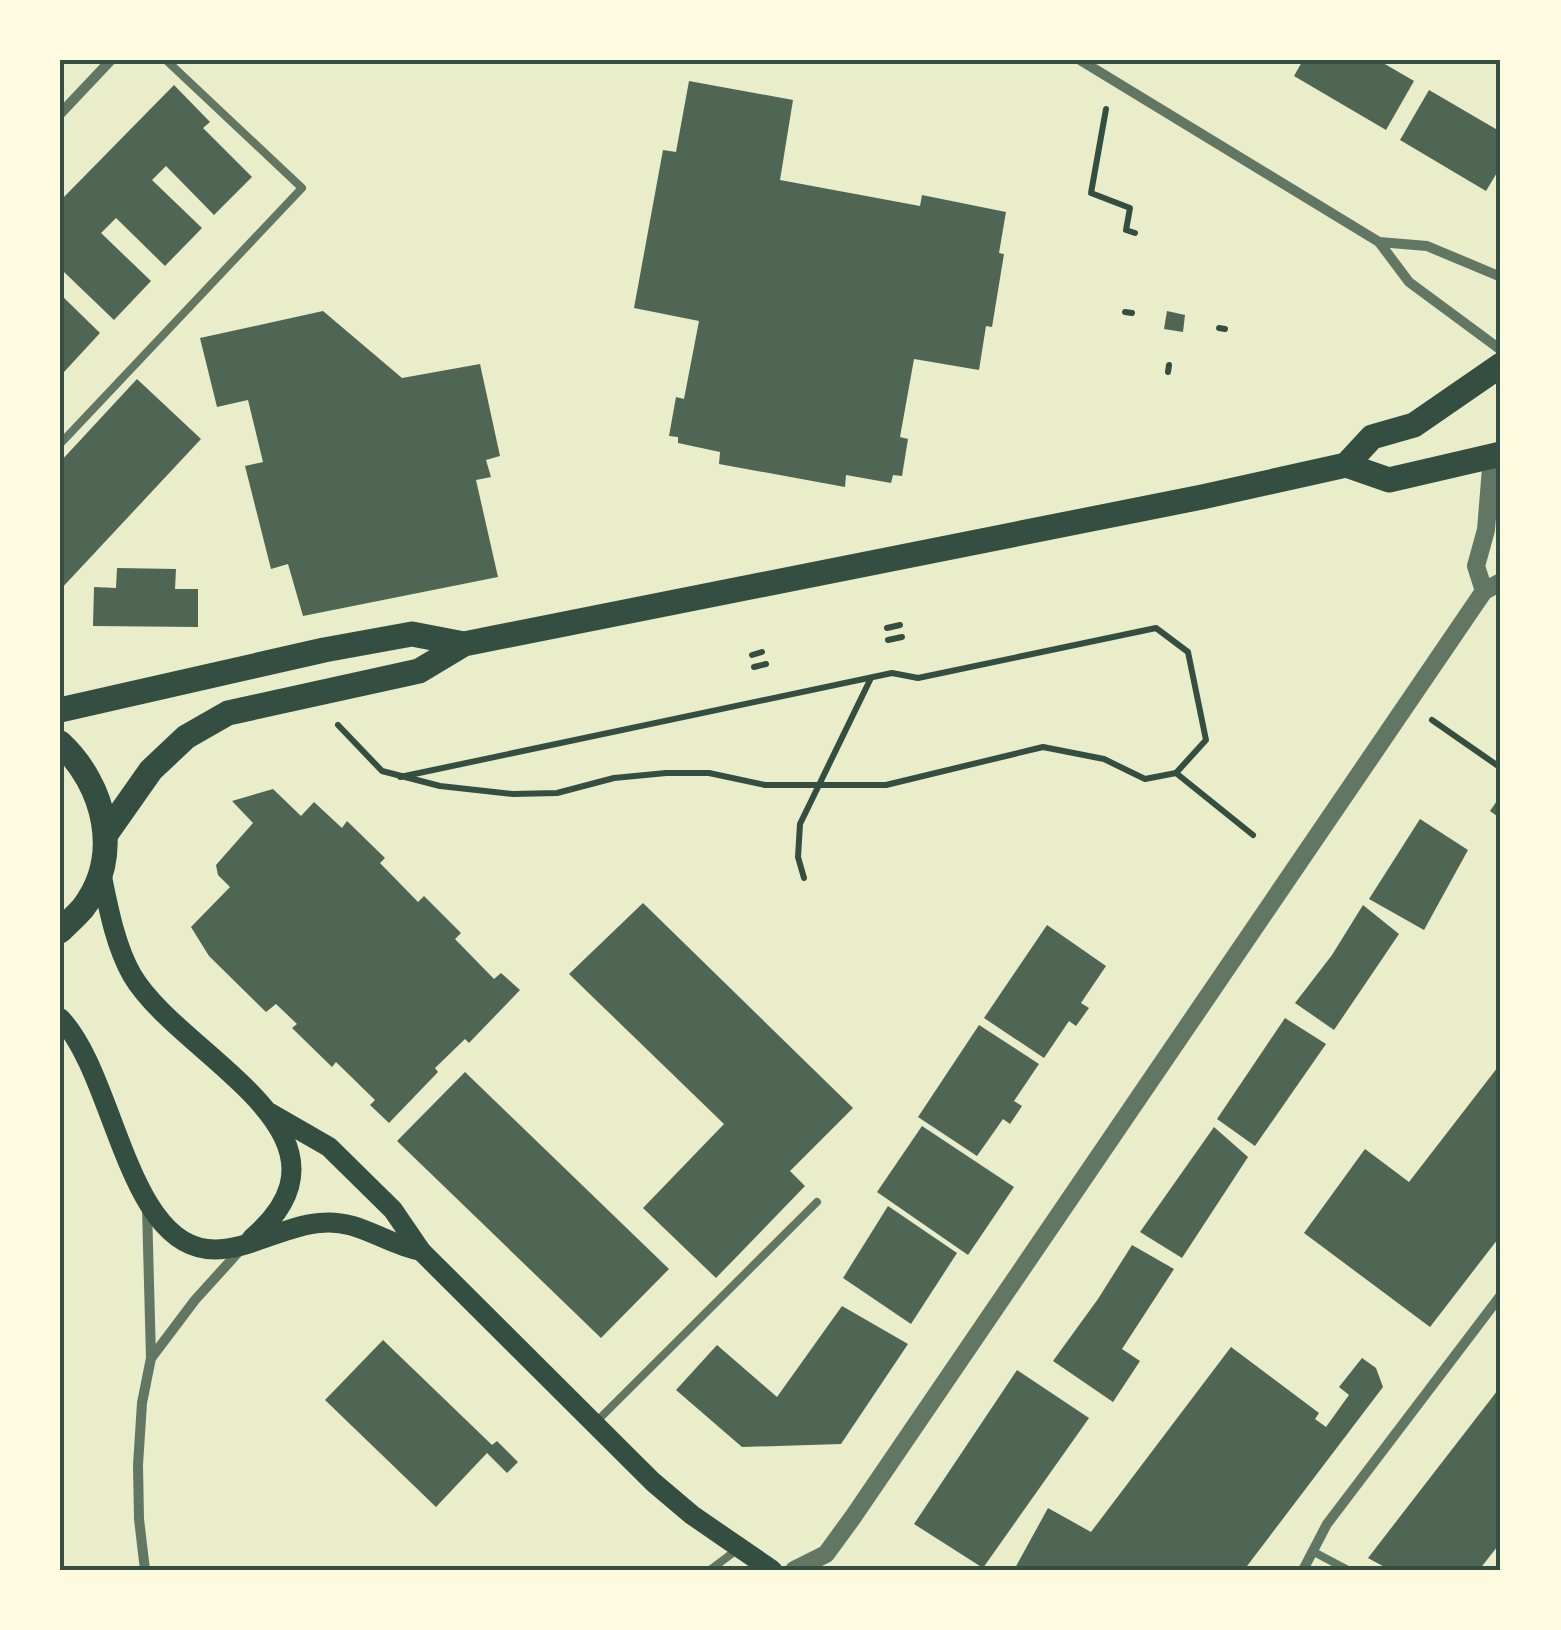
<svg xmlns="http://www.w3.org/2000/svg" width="1561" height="1630" font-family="'Nunito Sans',sans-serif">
<rect width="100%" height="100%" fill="#e9edc9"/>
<g fill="#4f6655">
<path d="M1303 60H1378L1414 81 1386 130 1294 76Z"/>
<path d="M689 81 793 100 780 180 920 206 922 195 1006 212 999 253 1004 254 992 327 986 326 979 370 914 359 900 437 908 439 902 476 893 475 891 483 846 475 845 487 719 464 720 452 678 443V437L669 436 676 397 684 399 699 321 634 308 663 150 676 152Z"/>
<path d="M174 85 210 122 203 128 252 177 214 215 166 166 152 180 202 228 165 266 116 218 101 233 151 281 114 320 64 272 60 276V201Z"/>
<path d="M1429 90 1501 132V166L1486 191 1400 140Z"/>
<path d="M60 294 100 333 64 372 60 368Z"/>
<path d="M323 311 402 378 480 364 500 456 486 460 491 477 476 480 498 577 303 616 288 564 271 569 245 466 263 462 248 400 217 407 200 338Z"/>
<path d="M1167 311 1185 315 1183 332 1164 329Z"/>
<path d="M137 379 201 439 60 590V462Z"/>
<path d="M117 568 176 569 175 589H198V627L93 626 94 587 116 588Z"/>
<path d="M273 789 301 816 314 802 342 828 347 821 385 858 380 863 418 902 424 896 461 933 455 939 494 979 501 973 520 990 469 1043 465 1039 435 1068 438 1072 389 1123 370 1105 375 1100 336 1062 332 1067 292 1028 297 1024 276 1004 266 1012 209 956 191 927 230 887 218 875 216 865 253 823 232 801Z"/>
<path d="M1501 795V819L1490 811Z"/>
<path d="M1420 819 1468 850 1424 930 1369 899Z"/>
<path d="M643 903 853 1108 790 1171 805 1186 716 1278 643 1208 724 1124 569 974Z"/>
<path d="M1363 905 1399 934 1334 1030 1295 1003 1332 955Z"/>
<path d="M1047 925 1106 966 1081 1003 1089 1008 1076 1026 1069 1021 1044 1058 984 1018Z"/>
<path d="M1285 1018 1326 1044 1255 1146 1217 1119Z"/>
<path d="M979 1025 1039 1064 1014 1101 1022 1106 1010 1124 1003 1119 977 1156 918 1117Z"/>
<path d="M1501 1063V1235L1430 1327 1304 1233 1365 1149 1409 1182Z"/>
<path d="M465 1072 669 1269 601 1338 397 1141Z"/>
<path d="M922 1126 1014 1187 968 1255 877 1192Z"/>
<path d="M1214 1127 1248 1157 1182 1258 1140 1232Z"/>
<path d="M888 1206 957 1253 911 1324 843 1278Z"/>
<path d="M1132 1245 1174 1269 1122 1349 1140 1361 1113 1402 1053 1361 1098 1299Z"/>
<path d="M842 1306 908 1344 841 1444 742 1447 676 1390 717 1345 777 1397Z"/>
<path d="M383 1340 492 1445 497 1441 518 1462 507 1473 487 1453 436 1507 325 1400Z"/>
<path d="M1231 1347 1319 1413 1315 1419 1326 1427 1349 1395 1339 1387 1362 1358 1376 1368 1383 1387 1244 1570H1014L1048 1508 1091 1532Z"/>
<path d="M1017 1370 1089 1418 983 1568 914 1524Z"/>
<path d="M1501 1386V1542L1479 1570H1390L1368 1558Z"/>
</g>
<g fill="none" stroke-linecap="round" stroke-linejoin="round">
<g stroke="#344e41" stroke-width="6">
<path d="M1106 109 1091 193 1130 208 1126 230 1135 233"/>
<path d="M1125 312 1132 313"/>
<path d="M1219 328 1225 329"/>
<path d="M1168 372 1169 365"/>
<path d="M887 628 900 625"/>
<path d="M888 640 902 637"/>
<path d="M752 655 762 652"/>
<path d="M754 667 766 664"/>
<path d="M1432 720 1501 768"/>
<path d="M338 725 382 771 440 786 513 794 557 793 614 778 666 773H709L765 785H886L1043 747 1104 759 1145 779 1176 773"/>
<path d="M400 777 892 673 918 678 1156 628 1188 652 1206 740 1176 773 1253 835"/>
<path d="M804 878 798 857 800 824 870 680"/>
</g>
<g stroke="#617663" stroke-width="8">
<path d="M60 444 302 188 166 60"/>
<path d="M596 1422 817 1202"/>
<path d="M1312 1551 1348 1570"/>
<path d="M710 1570 738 1549"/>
</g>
<g stroke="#617663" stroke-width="10">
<path d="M1080 60 1379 242 1409 282 1501 350"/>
<path d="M60 114 111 60"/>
<path d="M1379 242 1427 246 1501 277"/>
<path d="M152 1357 195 1300 243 1247"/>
<path d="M145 1570 139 1519 138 1465 142 1403 151 1358 147 1208"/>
<path d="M1303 1570 1327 1524 1501 1295"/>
</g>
<g stroke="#617663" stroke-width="18">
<path d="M1484 591 1476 566 1486 530 1491 468 1501 453"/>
<path d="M794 1570 826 1554 853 1517 1484 591 1501 582"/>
</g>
<g stroke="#344e41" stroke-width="20">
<path d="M101 872C108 906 115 945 132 975 179 1056 374 1134 252 1238"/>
<path d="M60 1018C114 1073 126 1240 207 1249 245 1253 282 1226 319 1223 358 1218 384 1244 421 1251"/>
<path d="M270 1113 329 1147 393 1210 421 1251 653 1482 692 1515 772 1570"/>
</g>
<g stroke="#344e41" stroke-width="25">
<path d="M1346 465 1372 437 1414 425 1501 365"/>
<path d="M60 710 324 650 412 634 464 644"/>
<path d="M60 743C105 785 123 856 83 908 76 916 67 924 60 931"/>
<path d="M106 834 151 770 186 737 228 713 419 671 464 644 1202 497 1346 465 1389 480 1501 454"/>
</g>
</g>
<rect width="1561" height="1630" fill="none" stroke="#fefae0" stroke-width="125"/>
<rect x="62" y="62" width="1436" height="1506" fill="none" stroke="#344e41" stroke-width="4"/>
</svg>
